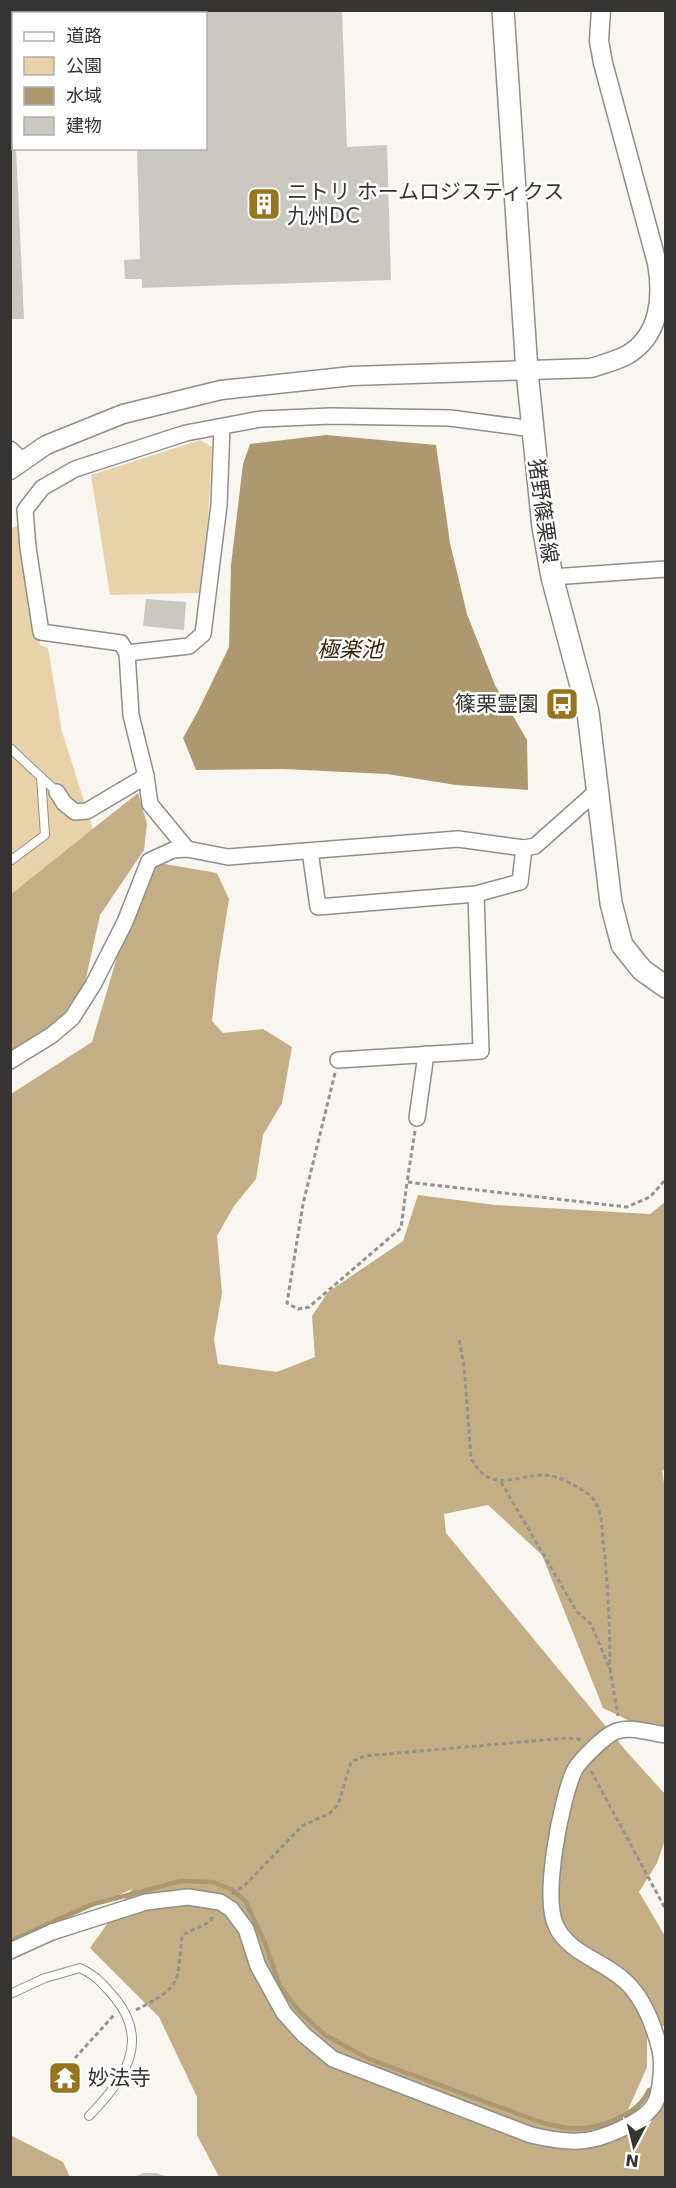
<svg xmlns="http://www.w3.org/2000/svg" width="676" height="2188" font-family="'DejaVu Sans','Noto Sans JP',sans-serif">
<rect width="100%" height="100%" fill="#f9f6f1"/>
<g fill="#e8d2aa">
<path d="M200 440 212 447 208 521 199 593 110 595 91 475Z"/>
<path d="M21 524 40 645 48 648 62 732 93 829 11 894 10 529Z"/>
</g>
<g fill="#c4ae85">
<path d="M138 793 147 824 144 850 100 915 76 1023 11 1060V894Z"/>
<path d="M153 862 217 873 229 899 218 969 212 1021 223 1033 263 1029 292 1047 282 1103 263 1135 256 1179 234 1206 217 1236 222 1293 214 1339 218 1364 277 1372 315 1357 312 1316 328 1292 403 1241 418 1195 496 1205 650 1214 665 1202 666 1467 662 1471 666 1494 665 1730 642 1727 603 1708 542 1555 488 1505 444 1514 446 1533 627 1752 665 1794V1840L657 1863 639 1892 665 1936V2026L647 2030V2067L627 2112 665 2097V2177H219L197 2135V2097L159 2017 90 1948 132 1889 11 1944V1094L92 1042 142 872Z"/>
<path d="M10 2135 63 2162 70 2177H11Z"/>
</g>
<path fill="#ae9870" d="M326 435 436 445 450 543 467 614 495 685 527 740 528 790 456 785 387 774 283 769 196 770 183 738 198 711 229 647 231 565 243 464 250 444Z"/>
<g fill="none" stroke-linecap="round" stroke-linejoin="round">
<path stroke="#ae9870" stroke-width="4.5" d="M10 1941 90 1905 181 1881 213 1882 233 1890 246 1902 266 1946 280 1987 301 2013 325 2035 369 2059 546 2124C553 2125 561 2127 569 2128 596 2131 638 2116 649 2090H656"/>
</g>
<g fill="#cbc8c2">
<path d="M130 10H342L347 147 387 145 391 280 142 288V279H125L124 260 140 259 137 148H206V14H130Z"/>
<path d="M10 93H13L14 148H16L24 319H10Z"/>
<path d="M146 599 186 602 184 630 143 626Z"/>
<path d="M143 2173H156L169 2177 133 2178Z"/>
</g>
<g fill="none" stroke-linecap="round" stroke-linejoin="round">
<g stroke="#908e89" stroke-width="10">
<g id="service">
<path d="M10 748 57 792"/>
<path d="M10 861 45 835 41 777"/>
<path d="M10 1994 45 1978 80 1968C98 1977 102 1983 115 1998 152 2043 122 2082 89 2116"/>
</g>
</g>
<g stroke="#908e89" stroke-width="18">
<g id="minor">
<path d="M10 449 23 461"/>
<path d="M552 577 666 569"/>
<path d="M127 653 121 643 41 632 28 548 25 510 42 488 75 469 186 433 261 419 331 416 450 418 533 429"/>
<path d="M57 792 64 803 75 812 87 811 146 776"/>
<path d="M187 849 150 804 146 776 131 715 127 653 189 646 203 634 219 505 222 427"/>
<path d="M310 851 318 907 476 894 520 882 524 848"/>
<path d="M338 1060 481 1051 476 894"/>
<path d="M10 1061 52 1035 72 1018 93 985 125 922 149 861 173 850 187 849 228 857 458 839 524 848 535 846 597 791"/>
<path d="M417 1118 426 1054"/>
<path d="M10 1951 52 1932 146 1902 188 1897 220 1902 231 1909 246 1929 258 1966 284 2013 304 2035 333 2059 531 2135C548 2139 563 2142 580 2141 601 2140 645 2122 655 2103 661 2092 663 2062 660 2050 654 2026 643 1998 626 1982 605 1961 569 1954 556 1926 542 1896 561 1801 574 1771 579 1761 606 1734 617 1731 632 1726 650 1733 666 1735"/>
</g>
</g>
<g stroke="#908e89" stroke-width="21">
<path id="tertiary" d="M10 470 46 445 123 414 221 390 352 376 591 368C603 364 616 361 627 355 660 336 663 297 657 263L603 63 599 41 601 10"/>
</g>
<g stroke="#908e89" stroke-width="24">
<path id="secondary" d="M503 10 527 371 543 527 552 577 588 712 611 903 622 945 642 970 666 987"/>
</g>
<g stroke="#959390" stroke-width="3" stroke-dasharray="4.5 3" stroke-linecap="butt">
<path d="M335 1073 303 1204 287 1303 298 1309 309 1307 401 1228 407 1182"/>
<path d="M415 1131 407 1182 627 1207 650 1197 666 1179"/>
<path d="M459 1340 464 1366 471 1458C490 1494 512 1476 543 1475 555 1475 567 1481 577 1487 583 1490 592 1496 595 1501 602 1513 602 1529 603 1541 608 1584 610 1626 610 1669"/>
<path d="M501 1482 577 1612 591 1624 610 1669 618 1716"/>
<path d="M591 1771 666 1910"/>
<path d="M232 1894 245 1885 302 1826 330 1813 338 1805 351 1762 364 1756 567 1738 579 1739 580 1743"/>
<path d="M136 2010C182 1986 177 1985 182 1936 194 1926 204 1929 213 1917"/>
<path d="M75 2058 114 2015"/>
</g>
<use href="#service" stroke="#fff" stroke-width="8"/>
<use href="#minor" stroke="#fff" stroke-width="15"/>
<use href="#tertiary" stroke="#fff" stroke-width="18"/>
<use href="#secondary" stroke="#fff" stroke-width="21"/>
</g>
<defs>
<g id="building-square" transform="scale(1.725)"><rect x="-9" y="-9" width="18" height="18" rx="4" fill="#99741f" stroke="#fff"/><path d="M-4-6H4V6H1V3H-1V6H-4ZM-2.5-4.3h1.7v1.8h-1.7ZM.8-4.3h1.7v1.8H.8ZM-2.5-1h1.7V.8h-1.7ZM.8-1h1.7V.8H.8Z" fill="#fff"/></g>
<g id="bus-square" transform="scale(1.725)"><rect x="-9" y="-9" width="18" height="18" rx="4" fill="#99741f" stroke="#fff"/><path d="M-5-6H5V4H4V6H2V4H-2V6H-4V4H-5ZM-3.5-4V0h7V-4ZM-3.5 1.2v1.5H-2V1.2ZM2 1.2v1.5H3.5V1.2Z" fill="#fff"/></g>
<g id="temple-square" transform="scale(1.725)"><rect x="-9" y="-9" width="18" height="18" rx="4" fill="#99741f" stroke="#fff"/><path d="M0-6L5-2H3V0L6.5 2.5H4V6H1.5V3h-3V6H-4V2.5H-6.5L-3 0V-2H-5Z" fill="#fff"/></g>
</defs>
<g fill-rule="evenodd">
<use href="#building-square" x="264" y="204"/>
<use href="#bus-square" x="562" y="704"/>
<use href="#temple-square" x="65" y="2078"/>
</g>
<g text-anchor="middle" stroke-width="5" stroke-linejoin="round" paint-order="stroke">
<g font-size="21" fill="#353432" stroke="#fff" text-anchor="start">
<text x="287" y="199">ニトリ ホームロジスティクス<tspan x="287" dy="24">九州DC</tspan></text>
<text x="539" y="711" text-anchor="end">篠栗霊園</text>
<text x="88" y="2085">妙法寺</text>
</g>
<g font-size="21" fill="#353432" stroke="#fff">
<text transform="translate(543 511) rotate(82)" y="7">猪野篠栗線</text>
</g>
<g font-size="22" font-style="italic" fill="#382805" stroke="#fff">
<text x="350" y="657">極楽池</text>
</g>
</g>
<rect width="676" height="2188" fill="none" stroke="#353432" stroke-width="24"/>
<rect x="12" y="12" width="195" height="138" fill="#ffffff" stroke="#aeaead" stroke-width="1.5"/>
<rect x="24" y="32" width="30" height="9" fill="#ffffff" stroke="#aeaead" stroke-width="1.5"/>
<text x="66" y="42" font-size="18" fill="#353432">道路</text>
<rect x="24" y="57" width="30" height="18" fill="#e8d2aa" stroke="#aeaead" stroke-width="1.5"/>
<text x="66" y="72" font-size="18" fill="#353432">公園</text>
<rect x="24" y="87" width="30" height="18" fill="#ae9870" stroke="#aeaead" stroke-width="1.5"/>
<text x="66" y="102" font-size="18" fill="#353432">水域</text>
<rect x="24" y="117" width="30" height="18" fill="#cbc8c2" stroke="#aeaead" stroke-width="1.5"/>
<text x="66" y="132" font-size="18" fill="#353432">建物</text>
<g transform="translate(634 2146) rotate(187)" stroke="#ffffff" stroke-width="4.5" paint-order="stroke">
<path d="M0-4.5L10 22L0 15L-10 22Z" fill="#353432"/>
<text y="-9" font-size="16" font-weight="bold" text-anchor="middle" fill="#353432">N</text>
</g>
</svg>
